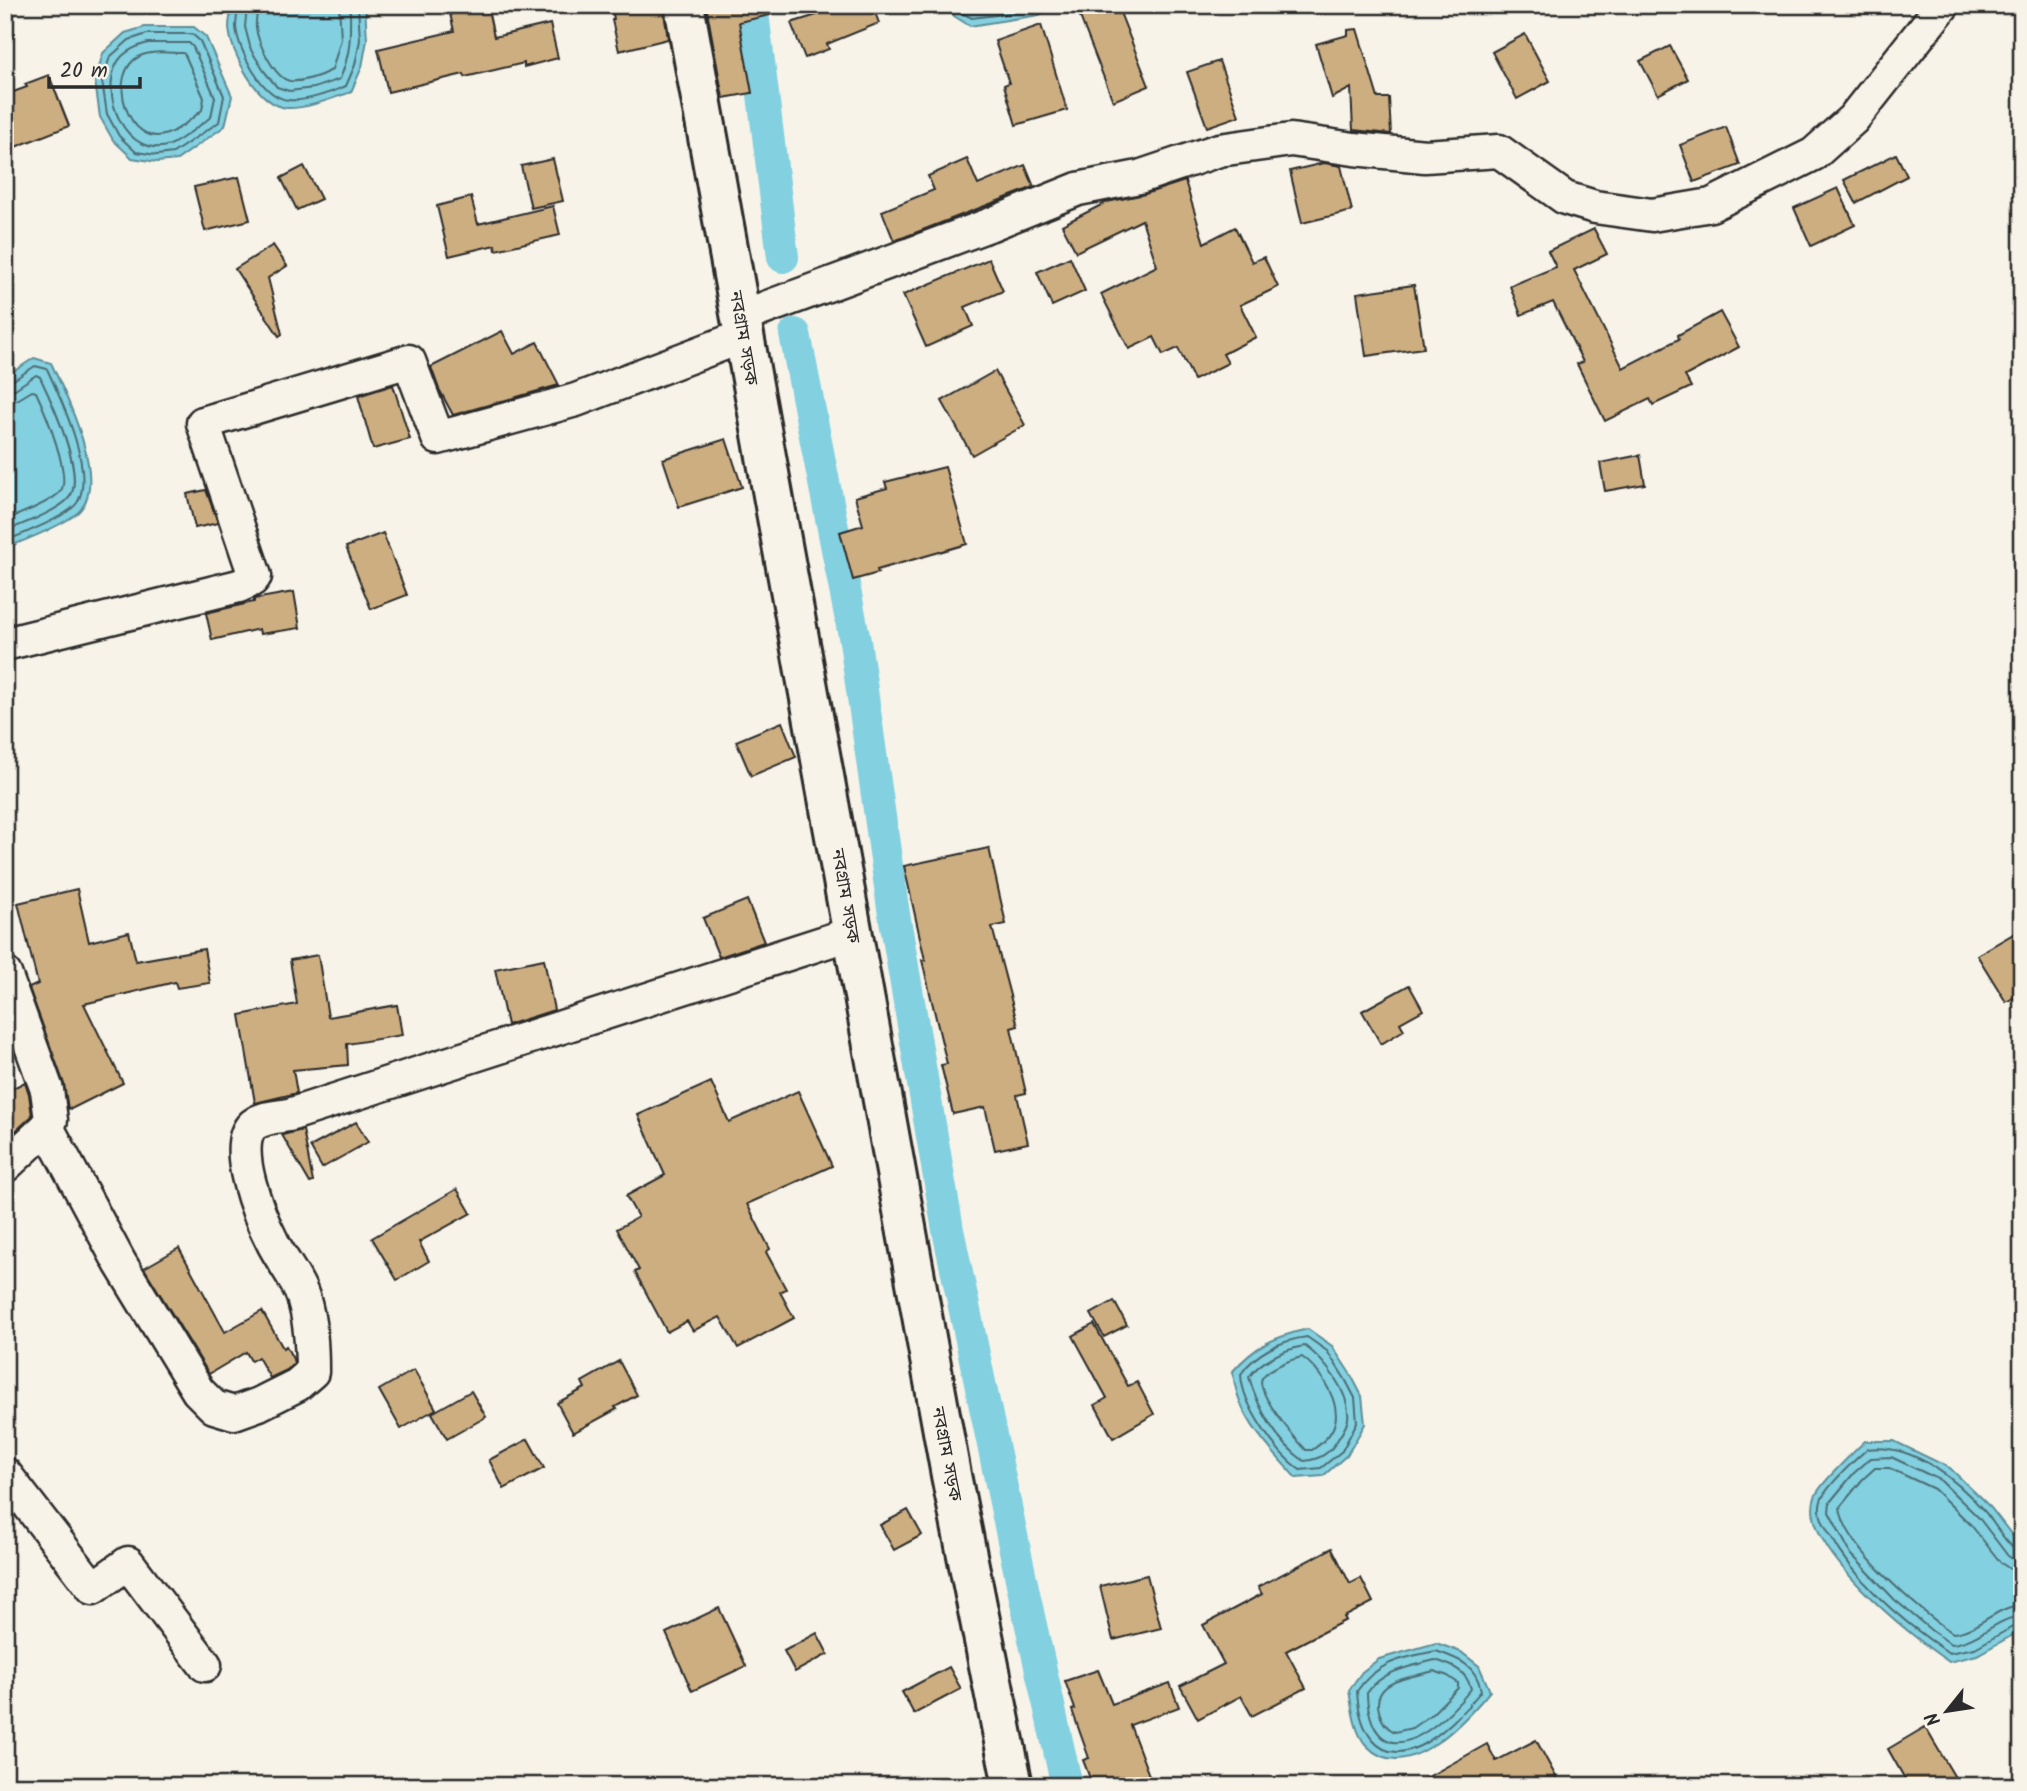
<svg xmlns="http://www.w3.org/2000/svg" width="2027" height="1791" font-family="Kalam,'Noto Sans Bengali',sans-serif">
<rect width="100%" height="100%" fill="#f7f3e8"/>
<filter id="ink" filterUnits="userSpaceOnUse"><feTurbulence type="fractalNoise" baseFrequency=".0143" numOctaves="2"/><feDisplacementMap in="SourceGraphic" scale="14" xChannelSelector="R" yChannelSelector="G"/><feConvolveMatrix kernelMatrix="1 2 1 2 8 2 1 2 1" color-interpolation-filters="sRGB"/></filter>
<g filter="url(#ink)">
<g fill="#82d0e0" stroke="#5f8e98" stroke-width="2">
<path d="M233 5H365L367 40 362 67 351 92C333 98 307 109 287 108 258 105 230 53 229 27 229 20 231 12 233 5Z"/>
<path d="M944 5H1057L1039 15 970 26 954 16Z"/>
<path d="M145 27H194L206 37 232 96 225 126 177 160 157 162 132 158 113 140 100 117 95 81 103 53 125 33Z"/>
<path d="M34 358 51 363C66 395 107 478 81 509 72 522 21 542 5 548V377Z"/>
<path d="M1308 1329 1332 1346 1351 1375 1362 1396 1365 1424 1347 1455 1323 1476 1296 1478C1268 1447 1236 1415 1233 1371 1255 1346 1276 1336 1308 1329Z"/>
<path d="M1865 1441H1894L1950 1468 1991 1508 2022 1548V1630L1977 1655 1949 1662C1912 1637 1797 1546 1815 1497 1819 1484 1854 1452 1865 1441Z"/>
<path d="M1436 1643 1461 1652 1479 1666 1490 1691C1466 1720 1406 1787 1367 1746 1354 1733 1352 1707 1349 1690L1362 1672 1379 1659Z"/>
</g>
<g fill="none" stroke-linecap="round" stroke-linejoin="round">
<g stroke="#4e6d73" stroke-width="2">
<path d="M238 5C238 12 236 20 236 27 238 50 262 97 288 100 304 102 331 93 346 86L355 65 360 40 358 5"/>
<path d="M247 5 245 27 251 50 264 71 277 87 289 91 314 88 340 79C352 49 350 36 350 5"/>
<path d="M258 5C258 12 255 20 256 27 257 41 275 79 290 81 303 82 320 76 332 70L341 39 339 5"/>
<path d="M954 5 958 11 972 18 1019 12 1042 5"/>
<path d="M147 34H192L200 41 224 96 219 122 173 153 157 155 136 152 119 136 107 114 102 81 110 57 129 40Z"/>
<path d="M148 43H189L193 47 215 97 211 117C200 125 182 140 170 145 127 160 99 96 117 63 123 52 137 46 148 43Z"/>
<path d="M183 53 185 55 204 98 202 110C194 117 177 131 167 134 129 149 104 74 140 56 152 50 170 53 183 53Z"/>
<path d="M5 382 12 381 35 366 47 369C61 399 96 473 77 503 68 516 21 535 5 541"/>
<path d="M5 391 15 389 36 375 40 377C51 400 88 479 68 499 57 511 21 525 5 531"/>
<path d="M5 402 17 400 32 391 36 392C44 409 73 478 60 492 51 502 18 515 5 520"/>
<path d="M1307 1337 1327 1351 1345 1379 1355 1398 1357 1422 1342 1451 1321 1468 1300 1470C1276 1453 1242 1405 1241 1374 1255 1353 1282 1340 1307 1337Z"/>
<path d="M1305 1346C1324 1360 1351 1393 1348 1419 1347 1426 1342 1433 1338 1439 1331 1452 1319 1460 1304 1461 1277 1442 1258 1409 1249 1377 1261 1360 1285 1349 1305 1346Z"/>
<path d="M1302 1357C1312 1364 1317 1371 1324 1381 1342 1410 1341 1431 1312 1450H1306C1296 1439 1255 1393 1262 1378 1267 1369 1292 1359 1302 1357Z"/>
<path d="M2022 1552C2009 1550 1995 1524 1986 1513 1958 1481 1913 1442 1867 1449 1856 1459 1825 1487 1821 1501 1817 1514 1824 1525 1831 1536 1857 1584 1904 1623 1949 1653L1975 1648 2016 1625 2022 1624"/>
<path d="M2022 1561 2014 1560 2008 1556 1979 1518 1940 1480 1891 1457 1871 1458 1854 1473 1830 1502 1829 1512 1851 1554 1895 1600 1932 1631 1951 1644C1978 1642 1998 1617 2022 1616"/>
<path d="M2022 1571 2010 1569 2001 1563 1971 1525 1934 1489 1889 1468H1875L1862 1480 1840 1507C1843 1546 1921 1612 1953 1633 1978 1631 1996 1606 2022 1605"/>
<path d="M1436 1651C1459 1659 1477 1665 1481 1691 1466 1710 1442 1735 1420 1746 1376 1767 1359 1728 1357 1691 1378 1661 1403 1658 1436 1651Z"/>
<path d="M1435 1660C1452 1665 1467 1671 1471 1689 1452 1713 1395 1772 1373 1724 1369 1714 1367 1704 1367 1693 1383 1670 1409 1667 1435 1660Z"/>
<path d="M1434 1671 1448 1676 1458 1683V1688L1432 1714 1412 1728 1395 1732C1386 1728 1381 1720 1379 1711 1371 1680 1412 1677 1434 1671Z"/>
</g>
<g stroke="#82d0e0" stroke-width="32">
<path d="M752 5 783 257"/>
<path d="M795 334 855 641 893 908 948 1230 1028 1612 1067 1786"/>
</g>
</g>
<g fill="#cdae81" stroke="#2b2b2b" stroke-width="2">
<path d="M448 5H487L494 37 550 24 558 58 524 67V63L465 77 464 74 388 92 378 49 454 31Z"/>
<path d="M611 5H663L668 39 619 51 612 20 614 19Z"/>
<path d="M706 5H769L770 15 739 22 752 93 723 98Z"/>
<path d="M820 5H872L879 23 827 44 829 49 805 58 791 23 823 13Z"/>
<path d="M1101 5H1117L1149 86 1113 101 1079 14Z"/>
<path d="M1041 25 1067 110 1016 125 1004 85 1009 83 995 41Z"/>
<path d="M1357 29 1378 98H1389L1391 134 1353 130 1351 88 1332 98 1316 44 1348 35V30Z"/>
<path d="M1525 34 1550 81 1517 99 1492 52Z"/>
<path d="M1670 46 1688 79 1658 95 1640 61Z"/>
<path d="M1219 61 1239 116 1207 127 1187 72Z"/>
<path d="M49 75 69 126 5 151V95L27 87 25 84Z"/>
<path d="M1726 127 1740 165 1694 182 1680 145Z"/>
<path d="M1896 154 1907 176 1856 203 1844 180Z"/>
<path d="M553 159 563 201 531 208 521 166Z"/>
<path d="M967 159 978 185 1025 165 1034 187 894 241 882 211 934 190 928 176Z"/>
<path d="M1324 163 1341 166 1352 211 1302 223 1290 171Z"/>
<path d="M304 166 321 199 297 210 281 178Z"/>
<path d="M239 177 250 220 205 231 194 187Z"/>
<path d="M1185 181 1204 243 1235 227 1252 262 1264 257 1278 287 1240 305 1256 337 1223 354 1228 363 1194 380 1178 348 1163 355 1154 337 1129 349 1101 294 1157 266 1142 220 1076 252 1062 225 1107 202 1145 194Z"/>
<path d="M1838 188 1855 225 1811 246 1794 208Z"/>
<path d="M471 197 478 224 553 206 560 235 496 250 495 245 449 256 437 206Z"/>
<path d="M1594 229 1607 254 1574 270 1623 368 1679 339 1678 335 1720 312 1739 347 1685 376 1691 387 1653 405 1650 399 1605 421 1577 364 1583 362 1553 302 1521 315 1510 286 1556 267 1548 251Z"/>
<path d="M273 245 287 266 268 278 282 334 279 336 235 269Z"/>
<path d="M1070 257 1085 291 1052 306 1037 272Z"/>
<path d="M989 259 1003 291 965 307 973 326 926 347 903 295Z"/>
<path d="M1414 285 1424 348 1366 356 1357 293Z"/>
<path d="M502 331 514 354 537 342 559 385 453 415 439 389 431 367Z"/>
<path d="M995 371 1025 425 972 455 942 401Z"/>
<path d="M393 385 410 439 373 449 358 396Z"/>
<path d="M726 439 742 487 679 507 663 459Z"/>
<path d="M1640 455 1645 484 1605 491 1600 463Z"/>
<path d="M945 467 967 544 877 570 878 573 853 580 840 532 863 525 855 497 887 488 885 482Z"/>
<path d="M206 490 218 523 195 528 187 494Z"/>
<path d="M383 533 407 595 371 609 346 547Z"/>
<path d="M294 592 300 628 260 634 259 629 212 640 206 613 254 602V599Z"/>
<path d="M782 722 796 757 751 776 736 741Z"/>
<path d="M989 848 1006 924 992 927 1018 1026 1011 1028 1026 1093 1017 1095 1028 1143 995 1150 985 1107 953 1114 941 1065 947 1064 922 960H925L904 866Z"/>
<path d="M77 889 89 942 129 932 136 961 204 949 210 983 177 988 175 982 84 1004 123 1083 71 1109 70 1108 68 1109 64 1084 29 988 38 984 18 903Z"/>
<path d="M747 900 764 942 719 957 703 918Z"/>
<path d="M2022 929V993L2006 1002 1977 955Z"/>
<path d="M318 955 328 1017 397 1005 402 1035 347 1044 348 1065 293 1070 297 1093 255 1103 240 1015 297 1004 290 960Z"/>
<path d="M544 959 554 1010 507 1025 495 969Z"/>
<path d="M1409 985 1423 1010 1400 1023 1404 1030 1381 1044 1362 1011Z"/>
<path d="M25 1082 29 1094 32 1116 5 1141V1092Z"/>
<path d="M711 1082 729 1122 798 1091 832 1166 747 1204 770 1249 766 1252 786 1289 780 1292 794 1318 738 1348 720 1317 693 1331 687 1321 667 1332 635 1272 639 1270 617 1229 638 1217 626 1196 665 1175 638 1115Z"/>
<path d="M356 1122 368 1142 322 1168 310 1147Z"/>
<path d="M303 1130 313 1182 310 1183 282 1135Z"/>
<path d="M457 1189 471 1213 419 1242 429 1261 397 1280 372 1238Z"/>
<path d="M179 1248 225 1332 262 1311 283 1348 286 1346 293 1359 294 1364 287 1370 270 1378 258 1357 251 1361 246 1352 209 1374 144 1268Z"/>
<path d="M1114 1301 1127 1325 1104 1337 1091 1314Z"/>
<path d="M1094 1324 1128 1386 1137 1382 1154 1414 1113 1438 1095 1405 1107 1398 1073 1336Z"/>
<path d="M619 1361 637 1395 615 1407 617 1409 573 1433 557 1403 585 1388 582 1382Z"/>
<path d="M414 1370 436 1409 401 1429 379 1390Z"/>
<path d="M471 1391 486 1417 447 1439 432 1413Z"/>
<path d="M528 1439 544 1468 504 1489 489 1460Z"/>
<path d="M908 1510 922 1535 894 1550 880 1525Z"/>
<path d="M1332 1548 1350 1584 1361 1578 1373 1602 1344 1617 1346 1620 1286 1651 1306 1688 1252 1716 1241 1696 1198 1719 1180 1686 1224 1664 1203 1625 1262 1594 1258 1587Z"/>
<path d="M1147 1575 1161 1628 1113 1640 1100 1586Z"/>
<path d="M719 1608 746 1666 692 1691 666 1633Z"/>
<path d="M817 1633 828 1654 795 1672 784 1651Z"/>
<path d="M949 1667 961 1689 914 1714 902 1692Z"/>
<path d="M1098 1670 1112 1704 1170 1683 1179 1707 1130 1725 1153 1786H1093L1083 1760 1089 1758 1072 1710 1075 1709 1065 1681Z"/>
<path d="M1925 1727 1960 1786H1909L1888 1749Z"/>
<path d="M1536 1740 1561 1786H1412L1487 1744 1496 1761Z"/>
</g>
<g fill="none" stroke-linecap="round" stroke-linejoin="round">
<g stroke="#2b2b2b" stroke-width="37">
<g id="street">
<path d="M741 317 989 225 1078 189 1139 177 1219 150 1291 140 1354 149 1425 156 1499 151 1565 198 1595 207 1652 215 1711 205 1814 154 1853 119 1943 5"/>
<path d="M5 644 239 586 252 580 255 576 203 423 409 361 438 438 576 400 744 336"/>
<path d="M5 974 47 1090 51 1120 47 1127 5 1166"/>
<path d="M47 1127 120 1263 198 1391 214 1407 234 1413 259 1404 297 1385 312 1372C312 1347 311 1322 303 1297 297 1278 281 1260 272 1241 260 1218 230 1146 253 1125 263 1117 276 1117 289 1115L853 933"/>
<path d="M5 1474 93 1588 128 1563 205 1665"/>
</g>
</g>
<g stroke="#2b2b2b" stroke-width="44">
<path id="secondary" d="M684 5 951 1475 1013 1786"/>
</g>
<use href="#street" stroke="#f7f3e8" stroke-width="32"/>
<use href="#secondary" stroke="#f7f3e8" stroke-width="38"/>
</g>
</g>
<g text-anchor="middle" stroke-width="6" stroke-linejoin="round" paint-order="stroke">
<g font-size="18" fill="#2b2b2b" stroke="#f7f3e8">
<text transform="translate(744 338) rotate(80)" y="6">নবগ্রাম সড়ক</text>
<text transform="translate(846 896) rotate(80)" y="6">নবগ্রাম সড়ক</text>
<text transform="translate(947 1454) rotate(79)" y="6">নবগ্রাম সড়ক</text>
</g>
</g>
<rect width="2027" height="1791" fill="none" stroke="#f7f3e8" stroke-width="28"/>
<rect x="14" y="14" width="1999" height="1763" fill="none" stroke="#2b2b2b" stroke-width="2.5" filter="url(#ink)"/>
<g transform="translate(1947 1711) rotate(240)" stroke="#f7f3e8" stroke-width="5" paint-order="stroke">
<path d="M0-5L12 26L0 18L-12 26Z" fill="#2b2b2b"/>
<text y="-10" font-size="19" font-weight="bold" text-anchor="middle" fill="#2b2b2b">N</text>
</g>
<path d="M49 77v10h91v-10" fill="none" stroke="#2b2b2b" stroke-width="3.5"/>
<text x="60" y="77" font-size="21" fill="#2b2b2b" stroke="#f7f3e8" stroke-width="5" paint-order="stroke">20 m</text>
</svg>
